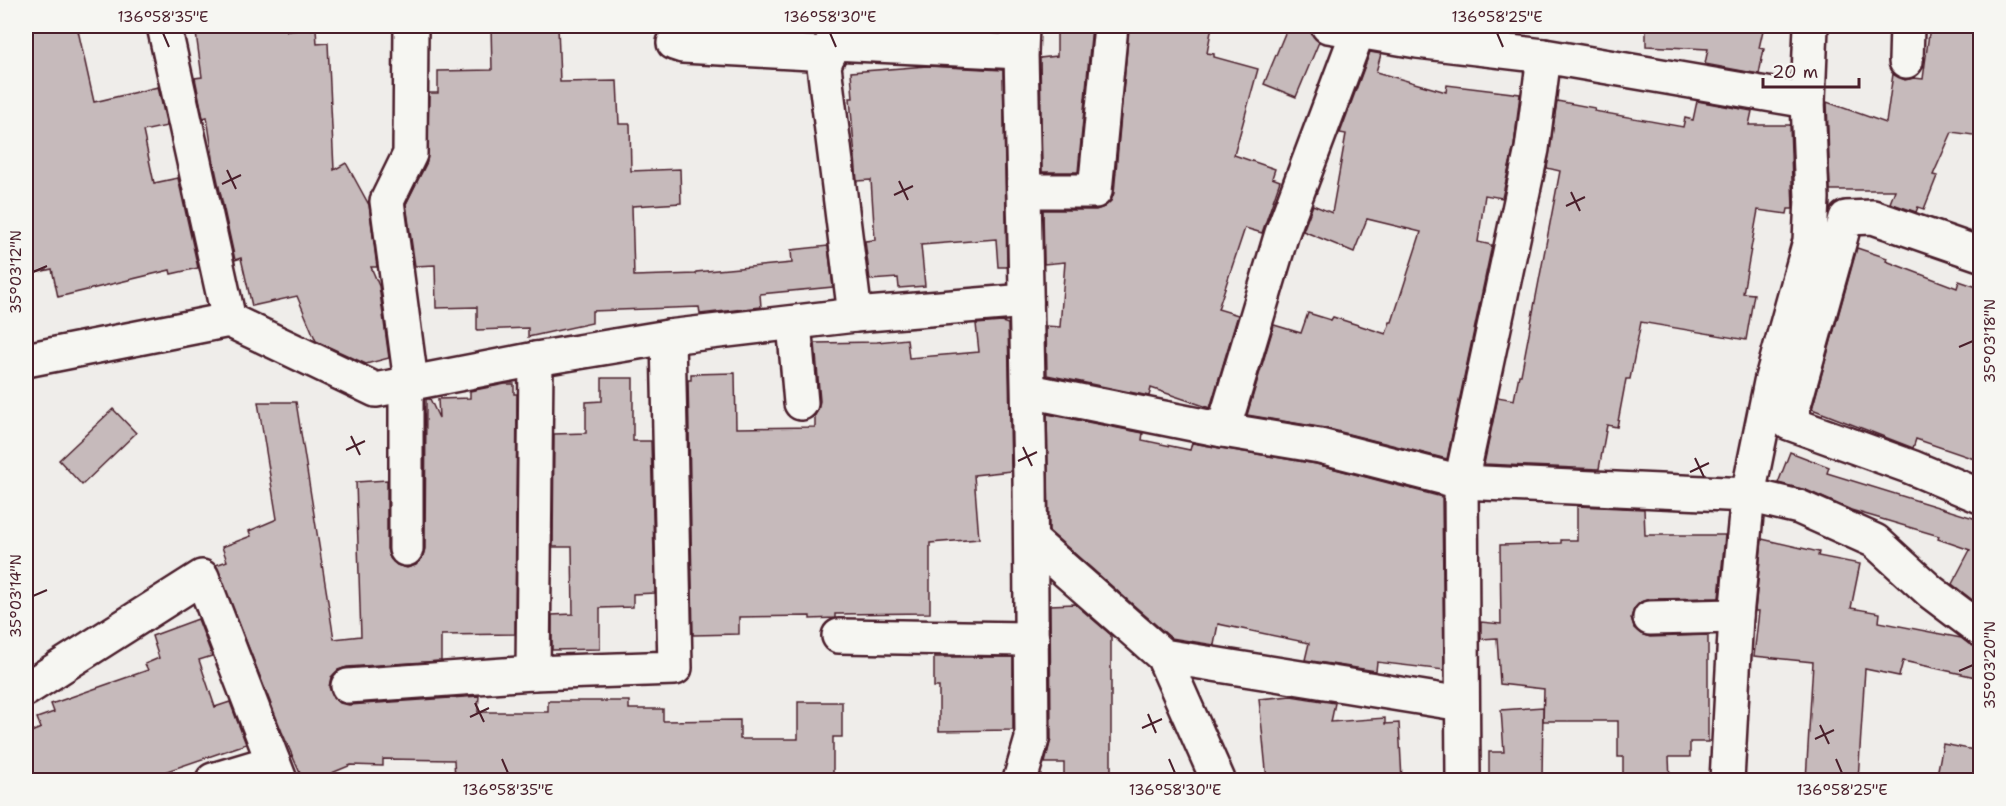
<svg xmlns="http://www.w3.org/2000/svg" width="2006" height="806" font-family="'Shantell Sans',sans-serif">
<rect width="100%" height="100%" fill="#efedea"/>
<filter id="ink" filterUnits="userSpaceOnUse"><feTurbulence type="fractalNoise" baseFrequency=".0167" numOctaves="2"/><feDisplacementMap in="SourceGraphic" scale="12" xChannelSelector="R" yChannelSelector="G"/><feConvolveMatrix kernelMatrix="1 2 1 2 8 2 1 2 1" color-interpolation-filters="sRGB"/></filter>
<g filter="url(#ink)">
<g fill="#c6babb" stroke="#4a1f2b" stroke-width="1.5">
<path d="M26 26H77L94 102 158 87 167 126 143 131 154 183 178 178 198 268 171 274 170 270 58 297 52 269 26 275Z"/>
<path d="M195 26H287V31L316 29 317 44 328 43 334 170 346 163 369 205 377 267H371L379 286 389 358 366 364 316 341 297 296 252 306 241 258 235 260 214 164 207 117 203 118 195 78 202 77Z"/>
<path d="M491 26H558L560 82 617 81 619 124H630L631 171 680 169 681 203 632 206 634 276 696 274V272L792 263 791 250 828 246 833 287 760 294 761 307 700 314 699 307 592 311V323L528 337V328L477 330V307L436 308 435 265 415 266 406 204 427 162 429 93H438V71L492 70Z"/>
<path d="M1057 26H1092L1078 172H1042L1040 58 1057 56Z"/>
<path d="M1129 26H1212L1207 53 1214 54V57L1258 69 1234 155 1275 169 1272 178 1280 181 1262 233 1245 228 1218 309 1238 315 1210 408 1151 388 1149 396 1047 375 1046 326 1060 327 1065 262 1044 264 1043 210H1096L1104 207 1111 201 1114 193Z"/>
<path d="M1288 26H1310L1311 33 1319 42 1296 97 1264 84Z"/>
<path d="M1646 26H1764L1759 48 1764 49 1759 74 1705 64 1708 49 1646 46Z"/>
<path d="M1930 26H1980V136L1952 132 1933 175 1937 176 1924 209 1918 207 1916 212 1890 203 1895 190H1830L1827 102 1886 123 1893 74 1905 80 1914 78 1923 79Z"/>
<path d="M1370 52 1381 54 1376 72 1446 92 1447 85 1520 94 1514 146 1502 198 1485 195 1478 242 1492 245 1447 459 1325 428 1247 415 1274 325 1301 333 1308 313 1331 320 1333 317 1386 334 1390 322H1392L1421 232 1367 219 1354 252 1303 231 1313 205 1332 213 1346 134 1340 133Z"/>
<path d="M927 66 1003 70 1007 267H998L996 239 921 245 925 286 899 288 898 278 870 280 865 241 875 240 871 180 857 181 850 98H853L851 72Z"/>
<path d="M1557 101 1595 108 1594 111 1683 127 1685 118 1693 120 1697 101 1752 111 1749 125H1790L1793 209H1788L1787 214 1758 210 1743 293 1754 294 1746 340 1641 322 1630 379H1626L1617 427 1607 425 1599 469 1484 464 1498 397 1514 400 1519 375H1521L1560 171 1547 168Z"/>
<path d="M1857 248 1887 258 1886 261 1957 288 1959 281 1980 288V461L1916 439 1913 448 1812 409Z"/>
<path d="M1002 322 1008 324 1011 471 974 475 979 539 930 543V613L835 614V618L810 619V616L739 617V634L693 635 688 380H691V374L735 373 736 428 815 427V415L818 410 820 401 815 343 877 342 907 339 909 358 979 352 976 324Z"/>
<path d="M602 378H633V441H651L655 593 633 594V607L600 608V649L552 650V615L573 614 572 547H553L554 434 586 433V402L602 401Z"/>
<path d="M505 384H514V394H517L515 634 441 635V661L347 667 338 670 331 677 329 687 333 697 340 703 349 705 479 696 478 712H548V701H629V709H663V721L740 720V739H798V702H842V737H833V780H455L454 760 383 759V766L351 765 315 780H303L282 732 216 565 227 561 222 547 251 536 249 531 277 519 258 402H296L334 639 361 636 356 482 387 480V549L390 558 397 565 407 568 416 565 422 558 425 549 426 399H430L439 418 438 399 470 398V391Z"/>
<path d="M113 409 136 433 82 485 59 460Z"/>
<path d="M1047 414 1143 433 1142 440 1190 450 1192 443 1316 464 1442 497 1444 670 1377 662 1376 671 1305 660 1309 643 1218 624 1214 645 1171 638 1049 531Z"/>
<path d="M1790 452 1829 467 1827 473 1980 520V606L1952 584 1970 550 1938 539 1939 536 1851 510 1806 490 1778 483Z"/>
<path d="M1577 506 1644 509 1645 535H1725L1719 598 1649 599 1641 602 1634 609 1631 618 1634 628 1641 634 1650 637 1708 635V742H1690V757H1669L1670 780H1623V757H1618V721H1543L1544 689 1500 684 1497 638 1481 639V622L1501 624 1500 545 1561 543V540H1577Z"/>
<path d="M1762 539 1819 552 1818 556 1860 564 1851 608 1880 613 1879 622 1961 638 1969 644 1980 647V678L1903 661 1899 676 1865 669 1858 780H1806L1813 662 1754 656 1759 611H1755Z"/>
<path d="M1075 604 1111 635V780H1064V763H1045L1051 739 1050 605Z"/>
<path d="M198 619 212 656 199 660 215 707 230 702 246 744 141 780H26V734L41 728 37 718 54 712 51 704 148 670 145 664 159 658 152 636Z"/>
<path d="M934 657H1013V730L939 731V687H934Z"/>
<path d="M1291 696 1335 703 1331 722 1385 718V724L1399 723 1402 780H1267L1259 699Z"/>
<path d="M1543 707 1542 780H1489V752H1504L1501 710Z"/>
<path d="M1943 744 1980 751V780H1936Z"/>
</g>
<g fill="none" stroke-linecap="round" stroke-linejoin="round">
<g stroke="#4a1f2b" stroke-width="38">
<g id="minor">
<path d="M164 26 229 320"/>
<path d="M838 26 824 66 855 315"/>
<path d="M1328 26 1417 41 1544 56 1808 101 1811 26"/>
<path d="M674 43 683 46 829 54"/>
<path d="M833 43 1021 52"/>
<path d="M1906 61 1907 26"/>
<path d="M1024 191H1095L1111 26"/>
<path d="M1980 254 1873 217 1846 218 1789 423 1911 467 1980 496"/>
<path d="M794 323 801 403"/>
<path d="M26 360 229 320 376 390 536 359 668 337 855 315 1026 301"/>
<path d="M411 382 387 201 410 154 411 26"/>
<path d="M406 383V549"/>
<path d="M1029 391 1223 430 1320 446 1461 482 1748 495 1799 507 1875 541 1931 592 1980 629"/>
<path d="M1223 430 1282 233 1358 31"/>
<path d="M1031 540 1163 656 1218 780"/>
<path d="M1650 618 1736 616"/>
<path d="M839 636 1032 639"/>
<path d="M1163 656 1462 704"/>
<path d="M533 673 536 359"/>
<path d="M348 686 533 673 675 668 668 337"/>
<path d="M26 689 202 577 280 780"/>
<path d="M213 780 273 762"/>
<path d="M1020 780 1032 739 1030 478 1021 52 1022 26"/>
<path d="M1463 780 1461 482 1532 149 1544 56"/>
<path d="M1727 780 1736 616 1748 495 1771 382 1810 241 1812 198 1808 101"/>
</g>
</g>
<use href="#minor" stroke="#f6f6f2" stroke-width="33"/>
</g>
</g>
<path fill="none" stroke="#4a1f2b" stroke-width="2" d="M163 33 169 47M830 33 836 47M1497 33 1503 47M227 170 236 189M899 181 908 200M222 184 241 175M1571 192 1580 211M894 195 913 186M1566 206 1585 197M33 272 47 266M1959 347 1973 341M351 436 360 455M1023 447 1032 466M346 450 365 441M1695 458 1704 477M1018 461 1037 452M1690 472 1709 463M33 596 47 590M1959 671 1973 665M475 703 484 722M1148 714 1156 733M470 717 489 708M1820 725 1829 744M1142 728 1162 719M1815 739 1834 730M502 759 508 773M1169 759 1175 773M1836 759 1842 773"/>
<rect width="2006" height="806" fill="none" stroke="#f6f6f2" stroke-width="66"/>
<path d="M1763 78v9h96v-9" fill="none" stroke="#4a1f2b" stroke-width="3"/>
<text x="1772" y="78" font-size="18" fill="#4a1f2b" stroke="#f6f6f2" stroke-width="4.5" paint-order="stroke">20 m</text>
<rect x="33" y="33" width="1940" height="740" fill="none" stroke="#4a1f2b" stroke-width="2"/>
<g font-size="15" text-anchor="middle" fill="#4a1f2b">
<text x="163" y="22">136°58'35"E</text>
<text x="830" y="22">136°58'30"E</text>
<text x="1497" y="22">136°58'25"E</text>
<text transform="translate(16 272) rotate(-90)" y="5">35°03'12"N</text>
<text transform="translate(1990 341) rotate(-90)" y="5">35°03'18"N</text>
<text transform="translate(16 596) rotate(-90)" y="5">35°03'14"N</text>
<text transform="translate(1990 665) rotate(-90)" y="5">35°03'20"N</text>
<text x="508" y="795">136°58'35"E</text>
<text x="1175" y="795">136°58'30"E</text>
<text x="1842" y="795">136°58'25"E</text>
</g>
</svg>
